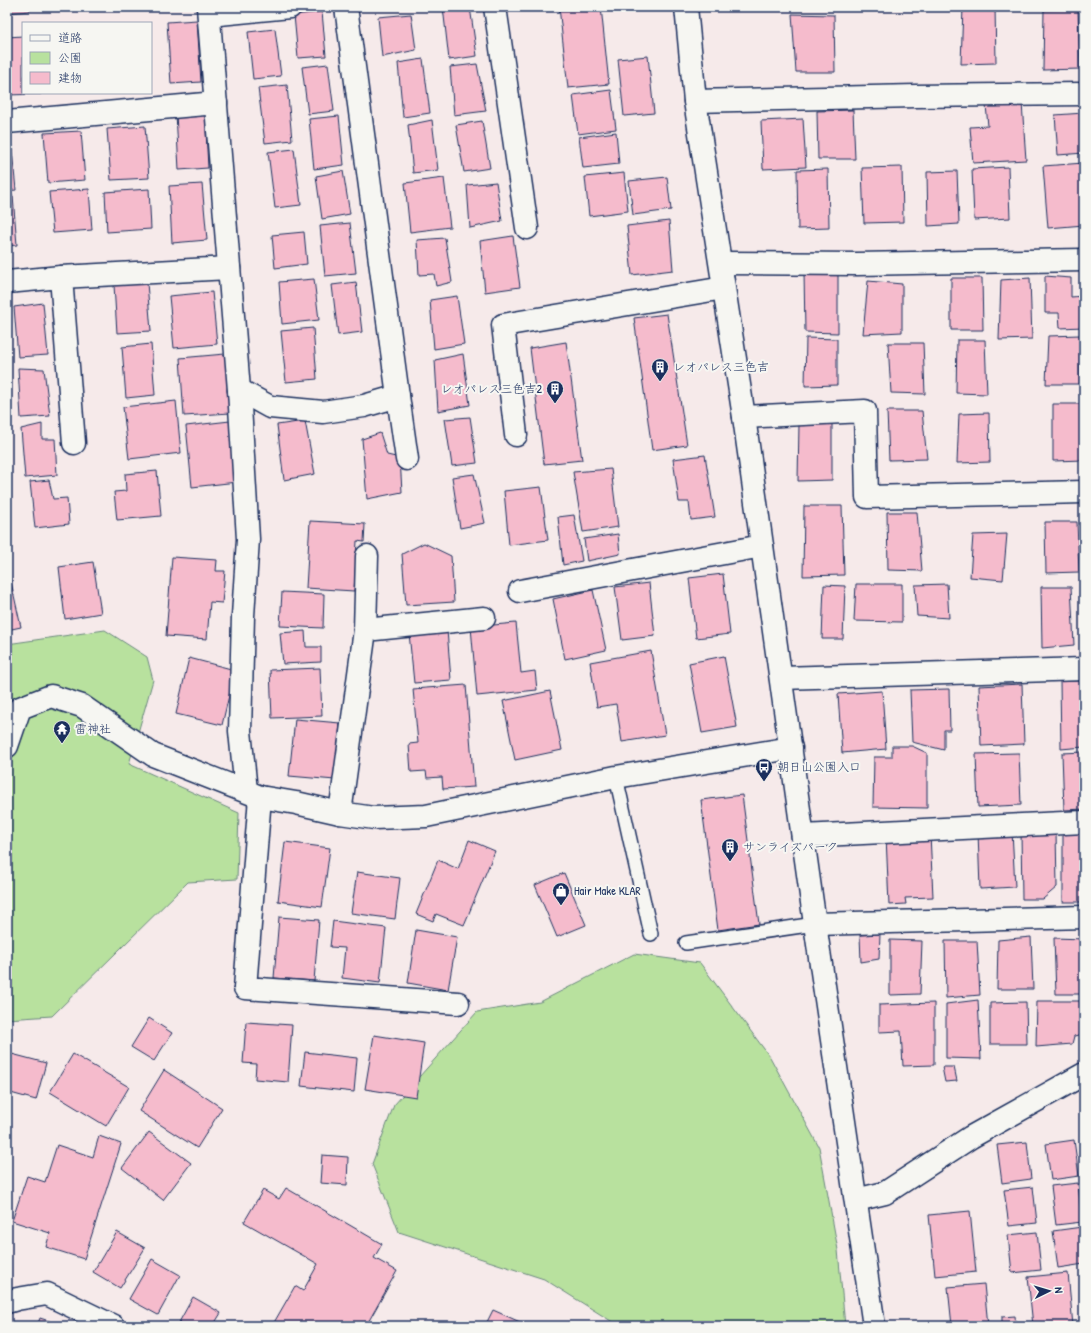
<svg xmlns="http://www.w3.org/2000/svg" width="1091" height="1333" font-family="'Patrick Hand','Klee One',sans-serif">
<rect width="100%" height="100%" fill="#f6eaea"/>
<filter id="ink" filterUnits="userSpaceOnUse"><feTurbulence type="fractalNoise" baseFrequency=".025" numOctaves="2"/><feDisplacementMap in="SourceGraphic" scale="8" xChannelSelector="R" yChannelSelector="G"/><feConvolveMatrix kernelMatrix="1 2 1 2 8 2 1 2 1" color-interpolation-filters="sRGB"/></filter>
<g filter="url(#ink)">
<g fill="#b8e19e" stroke="#6a887e">
<path d="M105 630 147 657 153 680 129 764 239 813 237 879 188 882 52 1016 7 1019V644Z"/>
<path d="M634 954 700 963 770 1057 819 1147 838 1250 845 1326H619L544 1279 399 1232 372 1164 394 1105 477 1012 540 1002Z"/>
</g>
<g fill="#f5bbcc" stroke="#1b2f5e">
<path d="M7 7H30V11L7 13Z"/>
<path d="M443 7H470L477 56 449 60Z"/>
<path d="M559 7H601L609 84 568 88Z"/>
<path d="M963 7H995L996 63 961 64Z"/>
<path d="M1078 9 1080 69 1043 70 1044 10Z"/>
<path d="M322 12 326 56 298 58 294 15Z"/>
<path d="M411 14 416 50 382 57 378 17Z"/>
<path d="M792 14 834 15 835 72H796Z"/>
<path d="M197 20 201 82 171 84 167 22Z"/>
<path d="M275 29 281 76 253 79 248 32Z"/>
<path d="M23 36V93L41 94 7 95V37Z"/>
<path d="M648 56 654 113 624 116 618 59Z"/>
<path d="M423 59 430 113 403 117 398 63Z"/>
<path d="M328 64 334 111 308 114 302 67Z"/>
<path d="M477 64 486 111 454 115 450 67Z"/>
<path d="M287 85 292 140 265 143 258 88Z"/>
<path d="M611 90 616 129 578 134 573 95Z"/>
<path d="M1022 103 1026 160 973 163 970 127 988 126 986 105Z"/>
<path d="M853 110 855 159H818L817 111Z"/>
<path d="M205 112 208 168 179 170 176 113Z"/>
<path d="M1084 113V153L1058 155 1055 115Z"/>
<path d="M339 116 344 165 314 169 309 119Z"/>
<path d="M803 119 806 167 763 169 761 121Z"/>
<path d="M432 120 438 170 413 173 408 125Z"/>
<path d="M482 121 490 168 464 172 456 125Z"/>
<path d="M145 126 149 178 111 180 107 129Z"/>
<path d="M81 131 85 180 48 183 44 133Z"/>
<path d="M616 132 619 164 583 168 579 137Z"/>
<path d="M11 140 16 190 7 191V141Z"/>
<path d="M294 149 301 205 275 208 268 152Z"/>
<path d="M1084 163V225L1048 228 1043 166Z"/>
<path d="M902 167 903 222 864 223 862 168Z"/>
<path d="M1008 167 1010 218 974 220 972 169Z"/>
<path d="M828 169 829 228 798 229 797 170Z"/>
<path d="M343 171 350 214 322 219 316 176Z"/>
<path d="M957 171 959 224 928 226 927 172Z"/>
<path d="M624 173 628 211 589 216 585 177Z"/>
<path d="M667 177 671 210 633 215 629 181Z"/>
<path d="M444 178 450 227 410 232 405 183Z"/>
<path d="M496 182 502 221 470 228 467 185Z"/>
<path d="M202 184 207 240 172 243 169 186Z"/>
<path d="M89 189 92 230 53 233 49 192Z"/>
<path d="M149 189 151 229 107 232 105 192Z"/>
<path d="M7 196H13L17 245 7 246 9 260H7Z"/>
<path d="M669 221 673 270 632 275 627 226Z"/>
<path d="M350 223 356 273 325 276 320 226Z"/>
<path d="M304 232 307 264 275 268 272 235Z"/>
<path d="M513 236 520 287 485 292 480 241Z"/>
<path d="M445 238 452 282 436 286 434 274 419 275 417 240Z"/>
<path d="M804 272 838 274V333L805 332Z"/>
<path d="M1045 276 1071 278V297L1084 296 1083 327 1060 328 1059 313H1045Z"/>
<path d="M951 278H982L983 330H951Z"/>
<path d="M1030 278 1032 339 999 340 1001 280Z"/>
<path d="M314 279 319 320 282 324 279 282Z"/>
<path d="M868 281 902 284V332L863 334Z"/>
<path d="M356 282 362 332 338 335 332 285Z"/>
<path d="M147 283 151 331 117 333 114 285Z"/>
<path d="M212 292 217 344 174 348 169 296Z"/>
<path d="M457 296 464 344 434 349 430 300Z"/>
<path d="M43 303 48 355 18 357 14 307Z"/>
<path d="M667 314 687 445 652 450 634 318Z"/>
<path d="M313 328 317 379 286 382 281 331Z"/>
<path d="M1080 335V384H1046L1048 336Z"/>
<path d="M806 338 837 339V385L805 386Z"/>
<path d="M957 340H985L987 394 956 393Z"/>
<path d="M566 342 582 460 544 464 530 348Z"/>
<path d="M888 343H923L925 394 891 393Z"/>
<path d="M151 344 155 395 126 398 122 347Z"/>
<path d="M225 354 230 413 184 416 180 358Z"/>
<path d="M463 354 470 405 438 411 435 360Z"/>
<path d="M18 368 44 369 50 416 21 418Z"/>
<path d="M176 401 181 453 129 459 123 407Z"/>
<path d="M1053 404H1083L1084 460 1053 461Z"/>
<path d="M887 411H922L927 459 889 460Z"/>
<path d="M989 413 990 462 957 463 959 414Z"/>
<path d="M470 417 477 463 452 466 445 419Z"/>
<path d="M230 421 237 482 192 487 186 426Z"/>
<path d="M305 421 315 474 284 480 277 425Z"/>
<path d="M42 424V439H55L57 475 25 478 21 429Z"/>
<path d="M799 424H832V480L798 481Z"/>
<path d="M380 433 387 455 400 458 402 492 367 499 362 439Z"/>
<path d="M705 455 715 517 691 520 689 502H679L673 459Z"/>
<path d="M611 469 618 527 583 532 573 472Z"/>
<path d="M157 471 161 516 117 520 114 492 126 491 125 474Z"/>
<path d="M474 474 485 523 460 528 452 477Z"/>
<path d="M49 480 53 499 67 498 69 524 35 528 30 482Z"/>
<path d="M541 487 548 540 509 545 504 491Z"/>
<path d="M804 506H842L844 575 803 576Z"/>
<path d="M887 512H917L922 571 888 570Z"/>
<path d="M574 515 582 561 563 565 558 517Z"/>
<path d="M310 521 365 524 364 542 357 541 354 591 306 588Z"/>
<path d="M1045 522H1077L1079 572 1046 573Z"/>
<path d="M618 534 620 554 587 561 584 539Z"/>
<path d="M1007 534 1003 580 970 577 973 535Z"/>
<path d="M424 543 451 556 454 602 406 605 402 554Z"/>
<path d="M172 557 217 560 216 571H225L222 603 210 602 207 639 166 636Z"/>
<path d="M93 562 101 613 65 619 59 567Z"/>
<path d="M7 564 21 627 7 630Z"/>
<path d="M723 574 730 634 696 638 689 578Z"/>
<path d="M649 583 655 636 622 640 615 587Z"/>
<path d="M856 584H902V622L854 621Z"/>
<path d="M947 584 949 618 917 616 915 585Z"/>
<path d="M824 585 845 586 843 639H822Z"/>
<path d="M1041 587H1071L1074 645 1042 648Z"/>
<path d="M593 590 606 650 565 659 553 599Z"/>
<path d="M282 592 324 594 323 628 280 626Z"/>
<path d="M516 623 521 673 535 671 537 690 477 696 471 627Z"/>
<path d="M447 630 451 680 414 683 409 633Z"/>
<path d="M305 631 306 647H321V662L283 664 280 633Z"/>
<path d="M651 651 665 735 622 742 616 704 597 707 590 662Z"/>
<path d="M724 656 737 727 702 733 689 663Z"/>
<path d="M189 658 235 670 222 725 176 714Z"/>
<path d="M320 668 322 716 272 718 270 670Z"/>
<path d="M1060 681H1084V747L1061 749Z"/>
<path d="M1022 684 1024 744 981 746 979 686Z"/>
<path d="M466 685 474 787 443 789 442 777 427 778 426 771 411 772 409 744 418 743 413 689Z"/>
<path d="M949 689 950 730H944V750L912 742 910 690Z"/>
<path d="M550 691 562 750 515 760 503 701Z"/>
<path d="M882 691 886 749 842 753 838 694Z"/>
<path d="M295 719 340 723 335 780 289 776Z"/>
<path d="M892 746H912L927 753V808L873 807 874 757H892Z"/>
<path d="M1084 752V809L1064 810 1062 753Z"/>
<path d="M1019 753 1021 805 978 807 976 754Z"/>
<path d="M742 795 759 924 718 930 701 800Z"/>
<path d="M1012 831 1015 887 980 889 978 832Z"/>
<path d="M1021 832H1056L1057 887 1043 899H1022Z"/>
<rect x="1063" y="833" width="21" height="69"/>
<path d="M930 834 933 897 905 898 906 904 889 905 886 836Z"/>
<path d="M469 840 495 851 464 925 436 914 433 921 416 914 438 860 458 869Z"/>
<path d="M285 842 330 848 322 907 278 901Z"/>
<path d="M357 872 400 878 395 919 351 913Z"/>
<path d="M564 873 586 925 557 937 535 885Z"/>
<path d="M279 917 319 920 314 981 274 978Z"/>
<path d="M333 921 386 928 380 983 342 978 345 948 330 947Z"/>
<path d="M416 930 457 937 448 990 408 983Z"/>
<path d="M880 934 879 959 861 962 860 935Z"/>
<path d="M1031 937 1033 989H997L998 940Z"/>
<path d="M1054 938 1084 939V994H1056Z"/>
<path d="M890 940 922 941 920 994 890 995Z"/>
<path d="M945 941H977L980 995 946 998Z"/>
<path d="M978 1000 981 1059 946 1058V1004Z"/>
<path d="M1037 1001H1084V1034L1074 1036 1072 1044 1036 1047Z"/>
<path d="M1026 1002 1027 1044H990V1003Z"/>
<path d="M934 1003V1065L903 1066 901 1031 879 1032V1005Z"/>
<path d="M149 1018 172 1033 154 1061 131 1047Z"/>
<path d="M246 1022 292 1025 288 1082 255 1079 256 1064 243 1063Z"/>
<path d="M374 1035 424 1043 416 1097 365 1089Z"/>
<path d="M305 1052 357 1058 354 1092 301 1086Z"/>
<path d="M8 1053 46 1063 36 1100 7 1092Z"/>
<path d="M73 1054 129 1087 106 1126 50 1092Z"/>
<path d="M942 1067H954L957 1081 945 1082Z"/>
<path d="M164 1070 222 1108 197 1148 139 1111Z"/>
<path d="M149 1132 191 1163 163 1200 122 1168Z"/>
<path d="M99 1136 121 1144 84 1259 46 1247 50 1233 12 1221 27 1176 45 1182 57 1145 93 1157Z"/>
<path d="M1074 1140 1079 1176 1051 1180 1046 1144Z"/>
<path d="M1027 1142 1031 1179 1002 1183 997 1145Z"/>
<path d="M322 1155 348 1157 347 1185 320 1183Z"/>
<path d="M1078 1183 1082 1222 1056 1225 1051 1186Z"/>
<path d="M1033 1187 1037 1223 1009 1226 1004 1190Z"/>
<path d="M286 1188 382 1244 374 1258 397 1271 366 1326H272L295 1286 303 1291 318 1264 244 1222 263 1190 279 1199Z"/>
<path d="M970 1211 976 1272 935 1276 929 1215Z"/>
<path d="M1082 1227 1084 1242V1264L1058 1268 1053 1231Z"/>
<path d="M117 1232 145 1248 120 1288 93 1272Z"/>
<path d="M1037 1232 1041 1270 1012 1273 1008 1235Z"/>
<path d="M152 1259 180 1275 158 1315 129 1299Z"/>
<path d="M1068 1273 1073 1326H1033L1028 1277Z"/>
<path d="M984 1284 988 1326H952L948 1287Z"/>
<path d="M193 1297 221 1313 213 1326H177Z"/>
<path d="M493 1310 529 1326H485Z"/>
<path d="M1015 1316 1016 1326H1002V1317Z"/>
<path d="M40 1318 64 1326H37Z"/>
</g>
<g fill="none" stroke-linecap="round" stroke-linejoin="round">
<g stroke="#1b2f5e" stroke-width="16">
<g id="service">
<path d="M616 777 651 934"/>
<path d="M686 943 815 924"/>
</g>
</g>
<g stroke="#1b2f5e" stroke-width="25">
<g id="minor">
<path d="M208 7 239 390 248 539 243 616 240 731 246 791"/>
<path d="M346 7 398 396 407 459"/>
<path d="M495 7 527 228"/>
<path d="M209 15 290 7"/>
<path d="M695 101 916 96 1084 94"/>
<path d="M7 122 216 103"/>
<path d="M721 263 857 264 1084 260"/>
<path d="M61 277 74 443"/>
<path d="M7 282 61 277 229 268"/>
<path d="M239 390 270 407 323 412 364 406 398 396"/>
<path d="M744 417 865 411 867 497 1084 492"/>
<path d="M516 435 503 325 724 288"/>
<path d="M520 591 762 546"/>
<path d="M365 630 484 618"/>
<path d="M781 678 1084 669"/>
<path d="M7 746 20 708 51 696 82 706 153 755 260 797 296 803 340 813 374 818 426 816 616 777 791 748"/>
<path d="M260 797 245 988 458 1003"/>
<path d="M340 813 365 630 367 556"/>
<path d="M803 836 1084 822"/>
<path d="M815 924 1084 917"/>
<path d="M856 1200 885 1193 971 1137 1084 1074"/>
<path d="M7 1302 17 1299 47 1294 113 1326"/>
</g>
</g>
<g stroke="#1b2f5e" stroke-width="25">
<path id="tertiary" d="M686 7 695 101 744 417 815 924 874 1326"/>
</g>
<use href="#service" stroke="#f6f6f2" stroke-width="13"/>
<use href="#minor" stroke="#f6f6f2" stroke-width="22"/>
<use href="#tertiary" stroke="#f6f6f2" stroke-width="22"/>
</g>
</g>
<defs>
<g id="building-pin" transform="scale(0.9)"><path d="M0 17L-7.5 6A9.5 9.5 0 1 1 7.5 6Z" fill="#1b2f5e" stroke="#f6f6f2"/><path d="M-4-6H4V6H1V3H-1V6H-4ZM-2.5-4.3h1.7v1.8h-1.7ZM.8-4.3h1.7v1.8H.8ZM-2.5-1h1.7V.8h-1.7ZM.8-1h1.7V.8H.8Z" fill="#fff"/></g>
<g id="temple-pin" transform="scale(0.9)"><path d="M0 17L-7.5 6A9.5 9.5 0 1 1 7.5 6Z" fill="#1b2f5e" stroke="#f6f6f2"/><path d="M0-6L5-2H3V0L6.5 2.5H4V6H1.5V3h-3V6H-4V2.5H-6.5L-3 0V-2H-5Z" fill="#fff"/></g>
<g id="bus-pin" transform="scale(0.9)"><path d="M0 17L-7.5 6A9.5 9.5 0 1 1 7.5 6Z" fill="#1b2f5e" stroke="#f6f6f2"/><path d="M-5-6H5V4H4V6H2V4H-2V6H-4V4H-5ZM-3.5-4V0h7V-4ZM-3.5 1.2v1.5H-2V1.2ZM2 1.2v1.5H3.5V1.2Z" fill="#fff"/></g>
<g id="shop-pin" transform="scale(0.9)"><path d="M0 17L-7.5 6A9.5 9.5 0 1 1 7.5 6Z" fill="#1b2f5e" stroke="#f6f6f2"/><path d="M-5-2.5h2.3a2.7 3.5 0 0 1 5.4 0H5L5.5 6h-11ZM-1.5-2.5h3a1.5 2.3 0 0 0-3 0Z" fill="#fff"/></g>
</defs>
<g fill-rule="evenodd">
<use href="#building-pin" x="660" y="367"/>
<use href="#building-pin" x="555" y="389"/>
<use href="#temple-pin" x="62" y="729"/>
<use href="#bus-pin" x="764" y="767"/>
<use href="#building-pin" x="730" y="847"/>
<use href="#shop-pin" x="561" y="891"/>
</g>
<g text-anchor="middle" stroke-width="4" stroke-linejoin="round" paint-order="stroke">
<g font-size="12" fill="#1b2f5e" stroke="#f6f6f2" text-anchor="start">
<text x="673" y="371">レオパレス三色吉</text>
<text x="542" y="393" text-anchor="end">レオパレス三色吉2</text>
<text x="75" y="733">雷神社</text>
<text x="777" y="771">朝日山公園入口</text>
<text x="743" y="851">サンライズパーク</text>
<text x="574" y="895">Hair Make KLAR</text>
</g>
</g>
<rect width="1091" height="1333" fill="none" stroke="#f6f6f2" stroke-width="24"/>
<rect x="12" y="12" width="1067" height="1309" fill="none" stroke="#1b2f5e" stroke-width="1.5" filter="url(#ink)"/>
<rect x="22" y="22" width="130" height="72" fill="#f6f6f2" stroke="#9ea6b7"/>
<rect x="30" y="35" width="20" height="6" fill="#f6f6f2" stroke="#9ea6b7"/>
<text x="58" y="42" font-size="12" fill="#1b2f5e">道路</text>
<rect x="30" y="52" width="20" height="12" fill="#b8e19e" stroke="#9ea6b7"/>
<text x="58" y="62" font-size="12" fill="#1b2f5e">公園</text>
<rect x="30" y="72" width="20" height="12" fill="#f5bbcc" stroke="#9ea6b7"/>
<text x="58" y="82" font-size="12" fill="#1b2f5e">建物</text>
<g transform="translate(1049 1291) rotate(85)" stroke="#f6f6f2" stroke-width="3" paint-order="stroke">
<path d="M0-3L7 15L0 10L-7 15Z" fill="#1b2f5e"/>
<text y="-6" font-size="11" font-weight="bold" text-anchor="middle" fill="#1b2f5e">N</text>
</g>
</svg>
